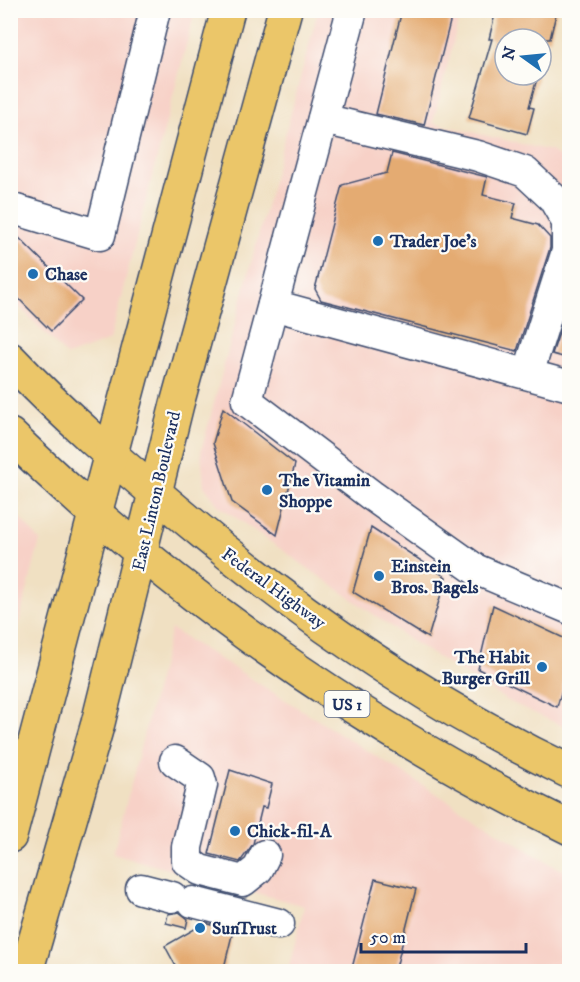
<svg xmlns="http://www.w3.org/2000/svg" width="580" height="982" font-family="'IM FELL DW Pica',serif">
<rect width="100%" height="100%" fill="#fdfcf7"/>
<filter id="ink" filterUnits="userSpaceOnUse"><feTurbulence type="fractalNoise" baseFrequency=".0167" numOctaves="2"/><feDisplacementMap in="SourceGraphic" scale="12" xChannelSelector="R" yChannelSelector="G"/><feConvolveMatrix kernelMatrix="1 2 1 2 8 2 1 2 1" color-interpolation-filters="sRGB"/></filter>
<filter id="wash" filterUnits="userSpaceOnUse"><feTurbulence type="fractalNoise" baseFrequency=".008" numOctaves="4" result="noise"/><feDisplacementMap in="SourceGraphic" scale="24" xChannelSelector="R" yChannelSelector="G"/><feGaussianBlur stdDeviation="1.35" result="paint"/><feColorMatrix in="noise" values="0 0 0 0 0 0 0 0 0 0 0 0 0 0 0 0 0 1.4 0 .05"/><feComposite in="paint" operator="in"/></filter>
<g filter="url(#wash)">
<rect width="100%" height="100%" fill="#f0e0c2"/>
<g fill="#f7d1c7">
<path d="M11 11H195L110 340 67 356 11 298Z"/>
<path d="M318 11H461L433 123 551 151 569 165V729L508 701 413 642 218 505 204 486 201 452Z"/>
<path d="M11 508 40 541 11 653Z"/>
<path d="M171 629 553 866 569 872V971H288L304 906 113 854Z"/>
</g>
<g id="blocks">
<g fill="#e4ab72">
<path d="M402 10H453L424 125 376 114Z"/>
<path d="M496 10H557L550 39H505V75H538L529 107 534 108 527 134 469 118 492 39H489Z"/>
<path d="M392 153 487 177 483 195 516 203 512 218 538 225 550 238V248L517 351 321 300 315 289 342 185 387 173Z"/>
<path d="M10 229 82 300 51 331 10 290Z"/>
<path d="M570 300V359L552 354Z"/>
<path d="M223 408 295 464 277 535 232 502 213 443Z"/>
<path d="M371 528 446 577 428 638 353 592Z"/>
<path d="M493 605 570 641V662L557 707 478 669Z"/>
<path d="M230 770 272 784 266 808 262 807 253 844 240 862 209 854Z"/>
<path d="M375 879 416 889 395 972H351Z"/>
<path d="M179 912 188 919 186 928 166 923 168 914Z"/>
<path d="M205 923 233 931 223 972H179L165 946Z"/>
</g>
</g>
</g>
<g filter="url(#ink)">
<use href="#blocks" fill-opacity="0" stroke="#3b4a6d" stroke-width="1.5"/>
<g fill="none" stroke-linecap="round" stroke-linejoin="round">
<g stroke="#3b4a6d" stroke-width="33">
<g id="minor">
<path d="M352 10 247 401 371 495 475 569 570 609"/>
<path d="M323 119 478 156 525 172 553 198 567 222V251L528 374"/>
<path d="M10 208 100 235 155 10"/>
<path d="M273 305 570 386"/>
<path d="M175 761 200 778 202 785 187 847V861L200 870 243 881 258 869 265 855"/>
<path d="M141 889 172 897"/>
<path d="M193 902 279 924"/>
</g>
</g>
<g stroke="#3b4a6d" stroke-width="36">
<g id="major">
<path d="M10 359C65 417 124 467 185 518 303 617 430 705 570 772"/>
<path d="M10 435C176 596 362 727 570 828"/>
<path d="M10 836 228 10"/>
<path d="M26 972 98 723 177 404 285 10"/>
</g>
</g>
<use href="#minor" stroke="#fff" stroke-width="30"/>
<use href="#major" stroke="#ebc669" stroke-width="33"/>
</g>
</g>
<g fill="#1f6fb2" stroke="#fdfcf7" stroke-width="2">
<circle cx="378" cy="241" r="6"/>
<circle cx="33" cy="274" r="6"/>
<circle cx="267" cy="490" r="6"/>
<circle cx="379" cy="576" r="6"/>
<circle cx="542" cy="667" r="6"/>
<circle cx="235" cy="831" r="6"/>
<circle cx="200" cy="928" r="6"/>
</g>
<g text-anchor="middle" stroke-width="4.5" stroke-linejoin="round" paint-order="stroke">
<rect fill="#fdfcf7" stroke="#5f6c8c" stroke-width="1.5" x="324.5" y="691" width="45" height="26" rx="4.5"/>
<g font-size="16" font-weight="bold" fill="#1b2f5e">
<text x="347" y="710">US 1</text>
</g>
<g font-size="18" font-weight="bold" fill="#1b2f5e" stroke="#fdfcf7" text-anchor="start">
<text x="390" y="247">Trader Joe's</text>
<text x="45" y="280">Chase</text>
<text x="279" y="486">The Vitamin<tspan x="279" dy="21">Shoppe</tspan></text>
<text x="391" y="572">Einstein<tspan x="391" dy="21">Bros. Bagels</tspan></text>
<text x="530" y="663" text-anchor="end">The Habit<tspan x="530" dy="21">Burger Grill</tspan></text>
<text x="247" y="837">Chick-fil-A</text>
<text x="212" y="934">SunTrust</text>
</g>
<g font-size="18" fill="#1b2f5e" stroke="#fdfcf7">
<text transform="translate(156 491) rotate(-77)" y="6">East Linton Boulevard</text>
<text transform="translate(274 588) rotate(36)" y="6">Federal Highway</text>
</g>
</g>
<rect width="580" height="982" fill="none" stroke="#fdfcf7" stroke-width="36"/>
<g transform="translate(523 57) rotate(285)"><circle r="28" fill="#fdfcf7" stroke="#a3aaba" stroke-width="1.5"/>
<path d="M0-4.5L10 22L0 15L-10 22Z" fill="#1f6fb2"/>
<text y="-9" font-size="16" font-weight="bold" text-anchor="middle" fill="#1b2f5e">N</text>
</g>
<path d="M361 943v9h165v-9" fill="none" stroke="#1b2f5e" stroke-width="3"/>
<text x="370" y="943" font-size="18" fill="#1b2f5e" stroke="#fdfcf7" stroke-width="4.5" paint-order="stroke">50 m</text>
</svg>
